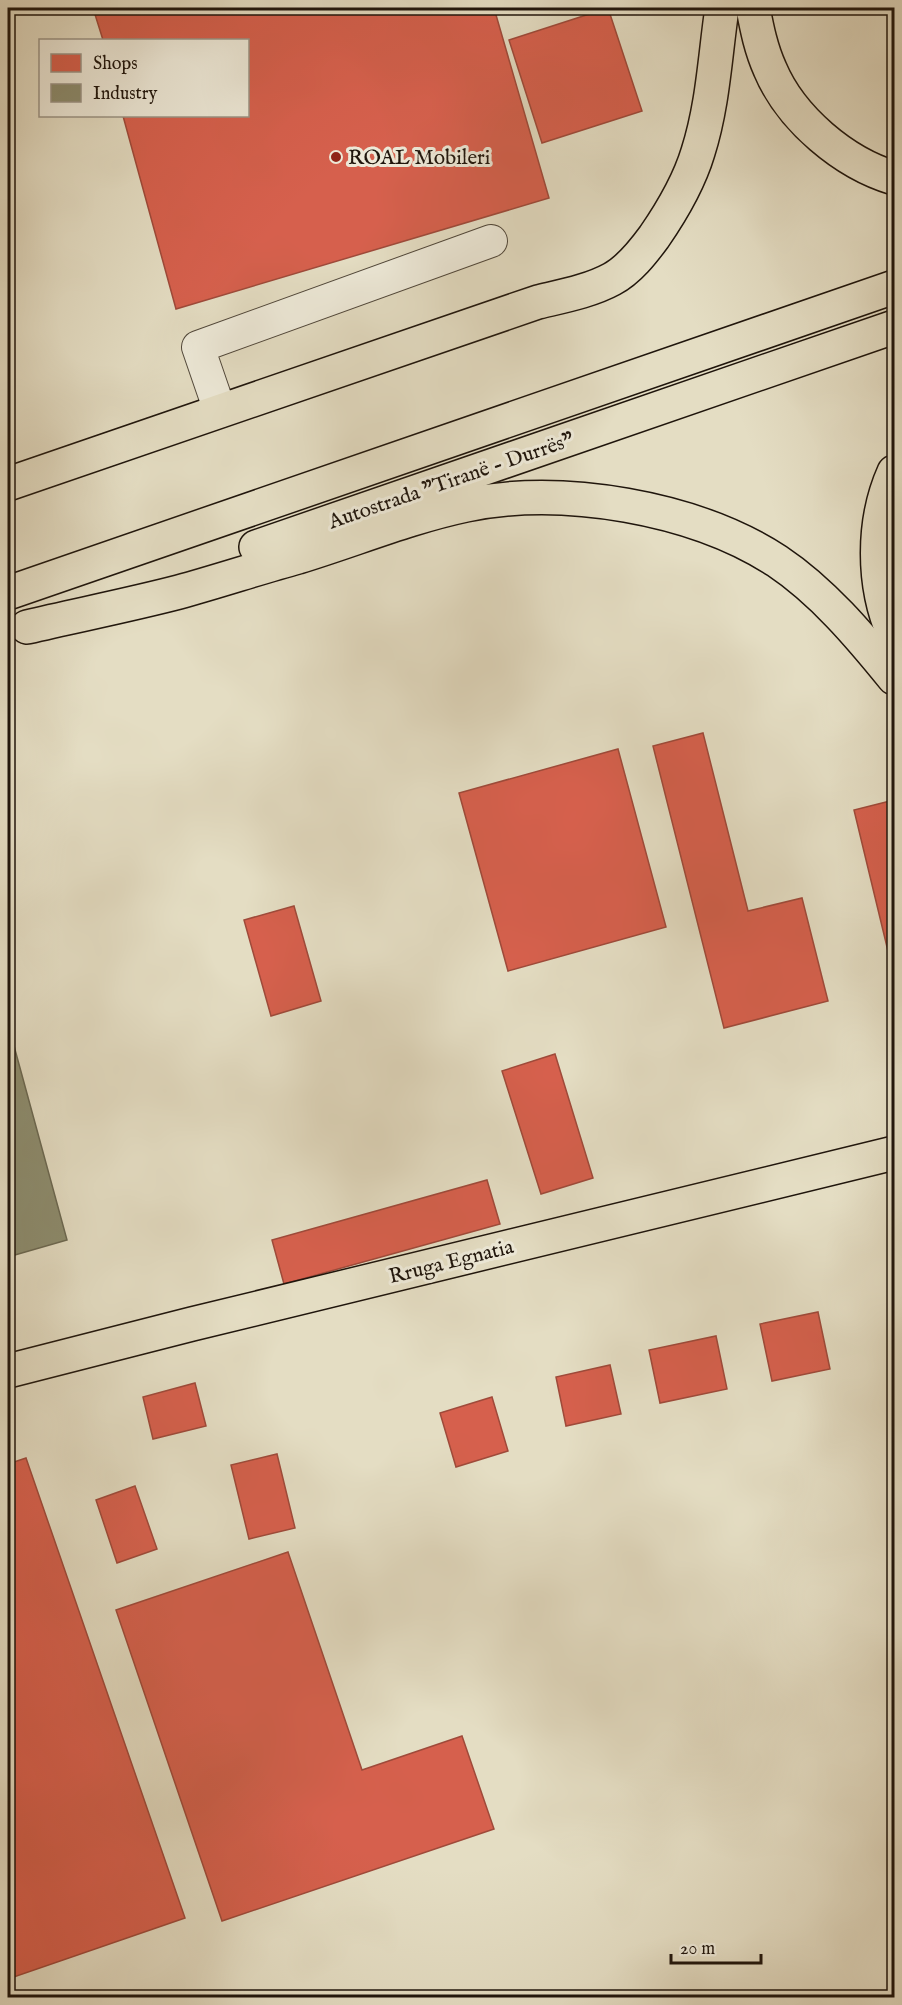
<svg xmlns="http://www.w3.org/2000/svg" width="902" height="2005" font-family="'IM FELL English',serif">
<rect width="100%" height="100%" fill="#e4ddc3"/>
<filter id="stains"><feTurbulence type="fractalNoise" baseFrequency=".00333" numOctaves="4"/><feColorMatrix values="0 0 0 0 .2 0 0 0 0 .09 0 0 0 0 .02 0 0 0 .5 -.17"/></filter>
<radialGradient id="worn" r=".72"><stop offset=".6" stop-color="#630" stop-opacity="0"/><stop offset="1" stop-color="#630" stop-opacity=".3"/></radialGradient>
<g fill="#d6604d" stroke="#9f4a3a" stroke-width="1.5">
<path d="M93 8H494L549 198 176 309 123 116H248V40H103Z"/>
<path d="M608 8 642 111 542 143 509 40Z"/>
<path d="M703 733 748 911 802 898 828 1001 724 1028 653 746Z"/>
<path d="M618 749 666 927 508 971 459 793Z"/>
<path d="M894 800V976L854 810Z"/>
<path d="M294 906 321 1001 271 1016 244 920Z"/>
<path d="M555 1054 593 1178 541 1194 502 1071Z"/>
<path d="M487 1180 500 1224 284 1284 272 1240Z"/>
<path d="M818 1312 830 1369 772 1381 760 1324Z"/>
<path d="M716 1336 727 1389 660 1403 649 1350Z"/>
<path d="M610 1365 621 1414 566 1426 556 1377Z"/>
<path d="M195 1383 206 1426 153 1439 143 1397Z"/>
<path d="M492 1397 508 1451 456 1467 440 1413Z"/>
<path d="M277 1454 295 1528 249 1539 231 1465Z"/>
<path d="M26 1458 185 1918 8 1979V1464Z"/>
<path d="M135 1486 157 1549 117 1563 96 1500Z"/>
<path d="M288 1552 362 1770 462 1736 494 1829 222 1921 116 1610Z"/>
</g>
<path fill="#8c8c6e" stroke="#6b6851" stroke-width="1.5" d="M8 1024 67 1240 8 1257Z"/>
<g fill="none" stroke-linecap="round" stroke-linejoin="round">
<g stroke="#50473a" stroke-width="34">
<path id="minor" d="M220 411 198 347 491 241"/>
</g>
<g stroke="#1f150c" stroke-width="36">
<g id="major">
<path d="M8 484 538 302C563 296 590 291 612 279 629 270 643 252 654 237 672 211 689 182 698 152 713 105 715 56 722 8"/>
<path d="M8 1371 192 1324 894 1153"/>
</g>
</g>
<g stroke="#1f150c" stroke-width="36">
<g id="highway">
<path d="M753 8C757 29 761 49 770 69 791 119 844 163 894 178"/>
<path d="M894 472C872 521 872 585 894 635"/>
<path d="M256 547 894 327"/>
<path d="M8 593 894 287"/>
<path d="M27 627C78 615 129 605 179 592 219 581 258 568 298 557 354 540 409 517 466 505 562 485 694 507 777 561 822 591 860 636 894 678"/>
</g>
</g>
<use href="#minor" stroke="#ede9d8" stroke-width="32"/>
<use href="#major" stroke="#e4ddc3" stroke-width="33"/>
<use href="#highway" stroke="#e4ddc3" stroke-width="33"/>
</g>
<circle fill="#8f2418" stroke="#ede9d8" stroke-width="2" cx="336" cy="157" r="6"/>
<g text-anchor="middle" stroke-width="6" stroke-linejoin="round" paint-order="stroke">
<g font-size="21" fill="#1f150c" stroke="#ede9d8" text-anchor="start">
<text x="348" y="164">ROAL Mobileri</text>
</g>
<g font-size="21" fill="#1f150c" stroke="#ede9d8">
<text transform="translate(451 480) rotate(-19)" y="7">Autostrada "Tiranë - Durrës"</text>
<text transform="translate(451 1261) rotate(-14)" y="7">Rruga Egnatia</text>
</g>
</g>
<rect width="902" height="2005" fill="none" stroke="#e4ddc3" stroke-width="30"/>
<rect x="9" y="9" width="884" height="1987" fill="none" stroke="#1f150c" stroke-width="3"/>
<rect x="15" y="15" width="872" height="1975" fill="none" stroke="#1f150c" stroke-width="1.5"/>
<rect x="39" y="39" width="210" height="78" fill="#ede9d8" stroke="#9b9486" stroke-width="1.5"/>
<rect x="51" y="54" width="30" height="18" fill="#d6604d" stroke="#9b9486" stroke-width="1.5"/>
<text x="93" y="69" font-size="18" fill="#1f150c">Shops</text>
<rect x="51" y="84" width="30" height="18" fill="#8c8c6e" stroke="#9b9486" stroke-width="1.5"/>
<text x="93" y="99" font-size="18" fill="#1f150c">Industry</text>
<path d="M671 1954v9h90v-9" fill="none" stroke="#1f150c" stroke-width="3"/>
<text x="680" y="1954" font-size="18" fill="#1f150c" stroke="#ede9d8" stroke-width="4.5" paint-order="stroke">20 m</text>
<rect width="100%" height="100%" filter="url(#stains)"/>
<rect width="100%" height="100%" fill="url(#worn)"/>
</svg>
